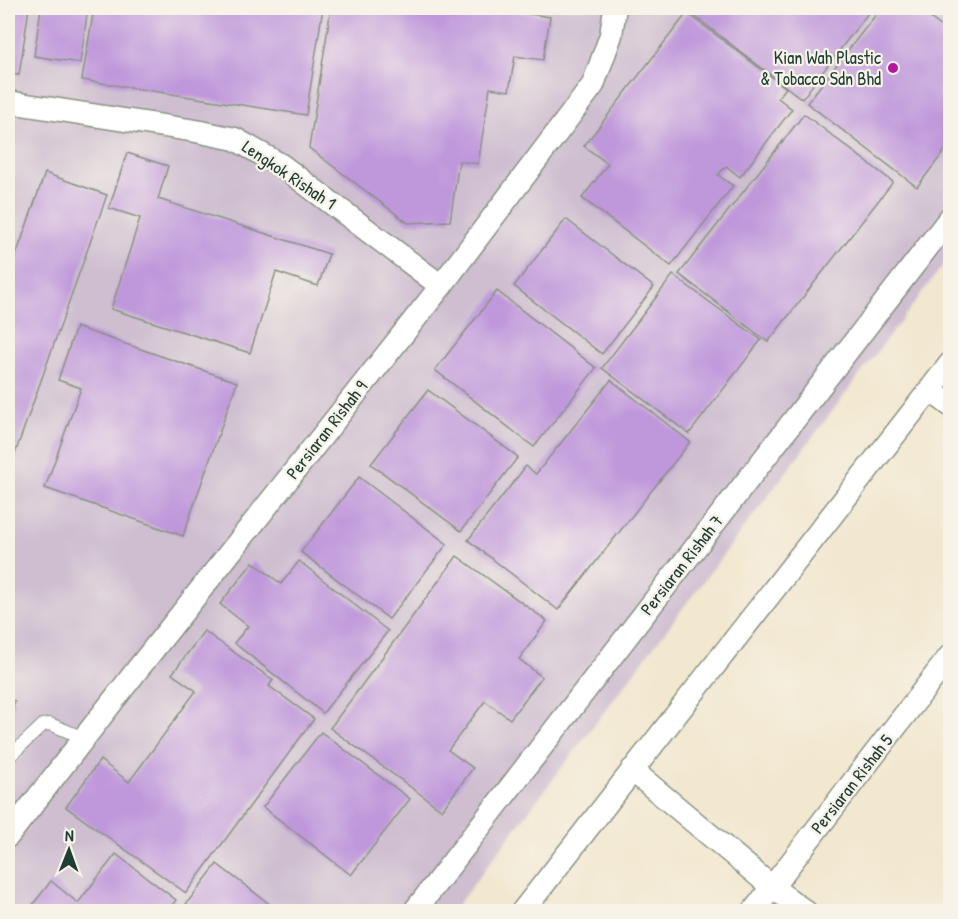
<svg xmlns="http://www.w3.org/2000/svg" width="958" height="919" font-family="'Patrick Hand',sans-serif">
<rect width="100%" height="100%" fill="#f7f3e8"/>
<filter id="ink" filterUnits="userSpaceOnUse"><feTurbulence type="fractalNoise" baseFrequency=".0167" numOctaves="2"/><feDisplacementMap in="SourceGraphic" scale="12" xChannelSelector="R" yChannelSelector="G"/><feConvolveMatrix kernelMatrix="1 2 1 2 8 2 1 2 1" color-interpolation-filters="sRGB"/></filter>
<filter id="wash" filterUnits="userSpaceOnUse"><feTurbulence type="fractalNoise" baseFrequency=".008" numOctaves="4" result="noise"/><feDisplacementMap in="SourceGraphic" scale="24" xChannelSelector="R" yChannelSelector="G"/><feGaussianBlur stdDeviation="1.35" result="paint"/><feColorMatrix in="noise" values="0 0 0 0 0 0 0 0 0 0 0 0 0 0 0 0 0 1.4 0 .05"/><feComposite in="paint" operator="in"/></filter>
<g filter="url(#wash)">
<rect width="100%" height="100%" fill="#f2e7cf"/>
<path fill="#cebed0" d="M8 8H950V256L453 911H8Z"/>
<g id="blocks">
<g fill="#bf98db">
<path d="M8 8H29L19 75 8 73Z"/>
<path d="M41 8H88L80 63 34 56Z"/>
<path d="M94 8H323L306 115 82 80Z"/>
<path d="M331 8H491L550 17 543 60 515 56 509 91 490 88 478 164 459 161 450 221 408 223 309 148Z"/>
<path d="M684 8H872L802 99Z"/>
<path d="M881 8H917L950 33V144L917 187 807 103Z"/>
<path d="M687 13 786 88 778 98 792 109 740 177 726 166 718 175 733 186 671 266 582 198 608 164 584 146Z"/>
<path d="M804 114 893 182 768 342 679 274Z"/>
<path d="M127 153 168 166 158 199 329 254 318 286 276 272 250 353 111 309 140 218 109 208Z"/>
<path d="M45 173 107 195 12 462 8 460V278Z"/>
<path d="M566 219 654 287 602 354 514 286Z"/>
<path d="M673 275 761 340 689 434 602 368Z"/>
<path d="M497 291 596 368 534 447 435 370Z"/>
<path d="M76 327 237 382 183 536 45 488 81 388 58 380Z"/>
<path d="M611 380 690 442 558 610 468 540 526 466 536 474Z"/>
<path d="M428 390 518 457 461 531 371 464Z"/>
<path d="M359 477 447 544 389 619 301 552Z"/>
<path d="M457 556 547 621 519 659 542 677 510 719 485 701 448 750 473 768 442 810 330 728Z"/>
<path d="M299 561 388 631 323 713 234 643 248 626 220 604 253 562 281 584Z"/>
<path d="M204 631 273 680 269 686 314 719 186 893 66 807 100 760 129 782 196 691 172 674Z"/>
<path d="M8 699 15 701 8 723Z"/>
<path d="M321 732 410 799 351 875 263 807Z"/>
<path d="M116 854 176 900 167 912H27L51 881 78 903Z"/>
<path d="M217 864 280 912H180Z"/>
</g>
</g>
</g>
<g filter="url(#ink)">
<use href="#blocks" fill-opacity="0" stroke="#889282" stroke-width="1.5"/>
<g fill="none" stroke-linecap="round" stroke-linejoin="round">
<g stroke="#889282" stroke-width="14">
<path id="service" d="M8 758 43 725 50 724 84 738"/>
</g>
<g stroke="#889282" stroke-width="25">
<g id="minor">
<path d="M8 102 196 131 235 139 281 165 441 286"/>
<path d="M930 390 950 405"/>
<path d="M632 770 772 887 806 912"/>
<path d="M8 836 137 670 441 286 593 85 611 35 615 8"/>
<path d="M414 912 950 218"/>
<path d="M522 912 950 364"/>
<path d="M753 912 950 656"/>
</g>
</g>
<use href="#service" stroke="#fff" stroke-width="12"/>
<use href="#minor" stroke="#fff" stroke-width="22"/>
</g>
</g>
<circle fill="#b5179e" stroke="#f7f3e8" stroke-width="2" cx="893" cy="68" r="6"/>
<g text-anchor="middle" stroke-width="4.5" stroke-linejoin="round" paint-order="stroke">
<g font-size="18" fill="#1f3d34" stroke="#f7f3e8" text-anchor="end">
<text x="881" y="64">Kian Wah Plastic<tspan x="881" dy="21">&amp; Tobacco Sdn Bhd</tspan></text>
</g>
<g font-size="18" fill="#1f3d34" stroke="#f7f3e8">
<text transform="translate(289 175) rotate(34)" y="6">Lengkok Rishah 1</text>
<text transform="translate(327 430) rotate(-52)" y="6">Persiaran Rishah 9</text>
<text transform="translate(682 565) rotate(-52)" y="6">Persiaran Rishah 7</text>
<text transform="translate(852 784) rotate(-52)" y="6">Persiaran Rishah 5</text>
</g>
</g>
<rect width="958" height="919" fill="none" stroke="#f7f3e8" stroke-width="30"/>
<g transform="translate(69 850) rotate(1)" stroke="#f7f3e8" stroke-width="4.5" paint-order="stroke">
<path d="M0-4.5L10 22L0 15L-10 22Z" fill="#1f3d34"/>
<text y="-9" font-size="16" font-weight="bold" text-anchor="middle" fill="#1f3d34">N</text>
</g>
</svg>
